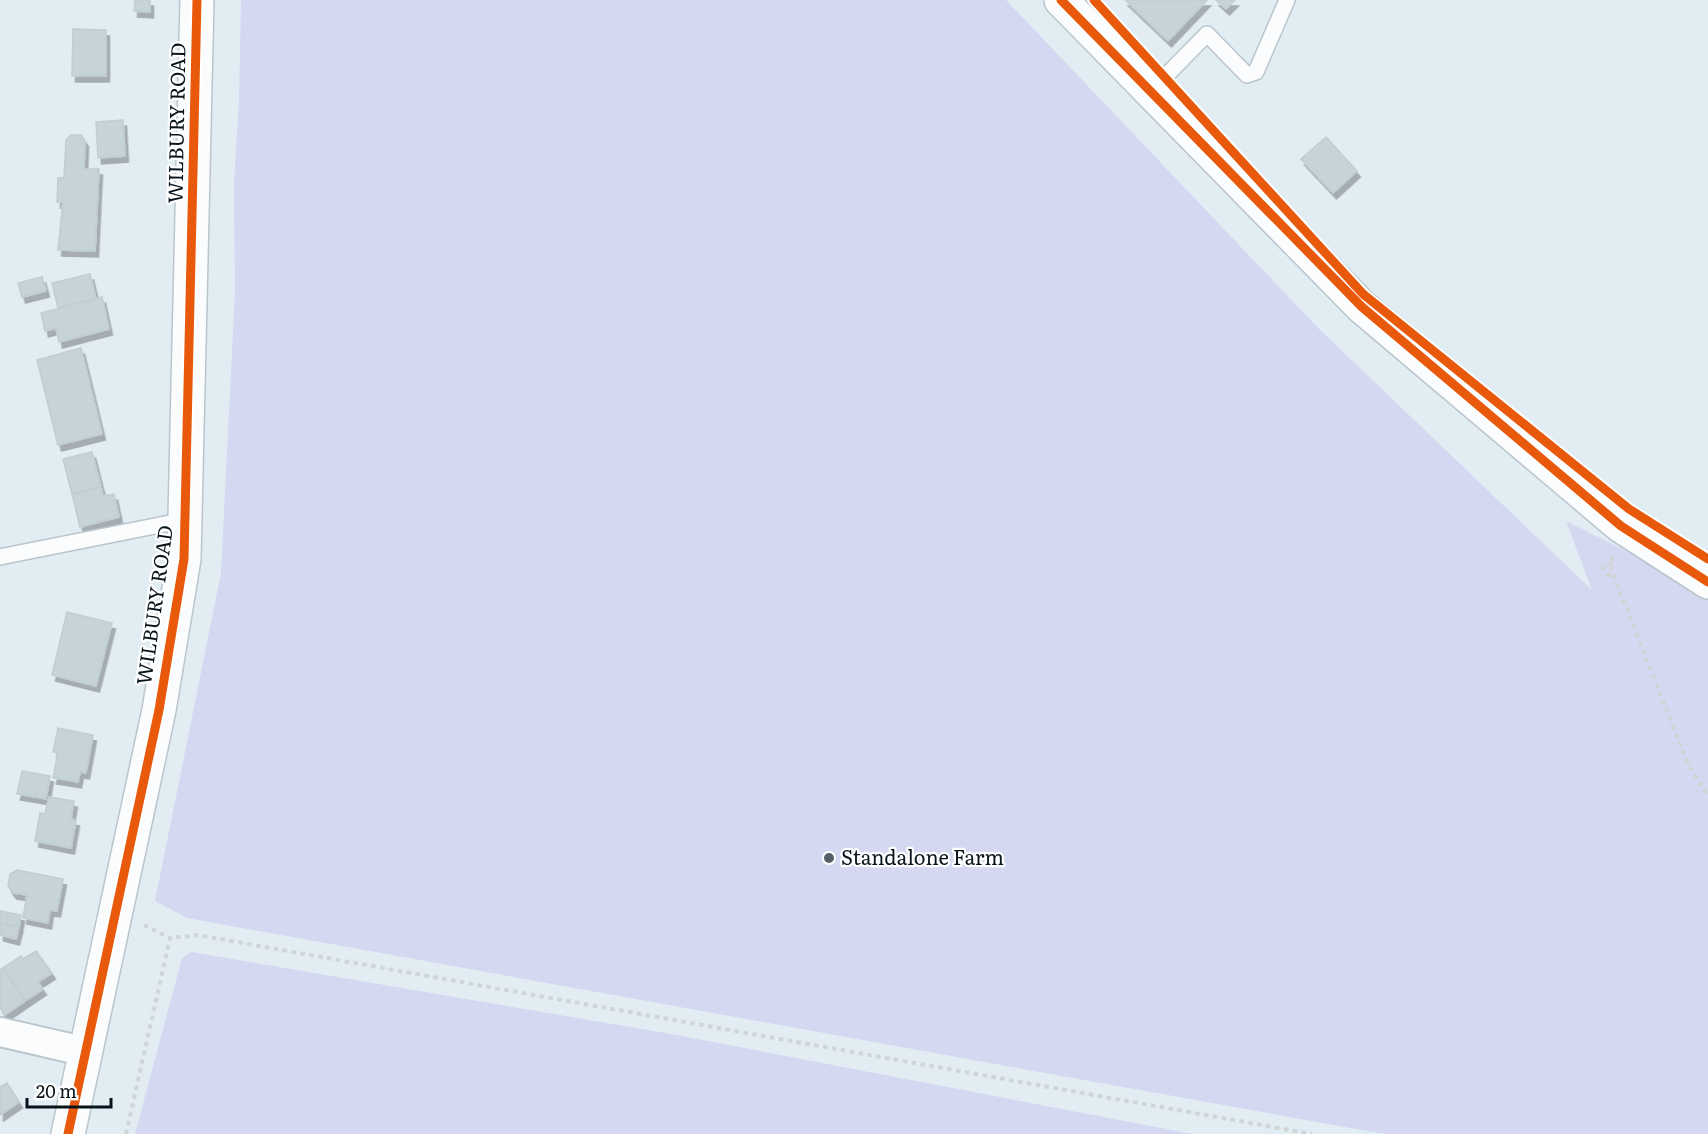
<svg xmlns="http://www.w3.org/2000/svg" width="1708" height="1134" font-family="Literata,serif">
<defs>
<filter id="shadow"><feDropShadow dx="3.5" dy="6" stdDeviation="0" flood-color="#0004"/></filter>
</defs>
<rect width="100%" height="100%" fill="#e1ecf3"/>
<g fill="#d4d8f1">
<path d="M241 0H1006L1318 328 1592 590 1566 521 1640 558 1708 599V1134H1389L1367 1131 187 918 155 901 221 573 235 293 234 184 239 101Z"/>
<path d="M191 952 671 1034 1192 1134H135L182 958Z"/>
</g>
<g fill="#c6d3d8" stroke="#c0cdd2" stroke-width="1.5" filter="url(#shadow)">
<path d="M135 0H150V12L134 11Z"/>
<path d="M1125 0H1207L1168 41Z"/>
<path d="M1216 0H1235L1226 9Z"/>
<path d="M73 29 106 30V76H72Z"/>
<path d="M123 120 125 156 98 158 96 122Z"/>
<path d="M71 135H81L85 141 84 169H99L95 251 58 250 63 202H57L58 178H64L66 140Z"/>
<path d="M1326 137 1357 171 1333 193 1301 159Z"/>
<path d="M90 274 96 299 58 308 52 283Z"/>
<path d="M42 277 46 291 22 297 18 283Z"/>
<path d="M102 297 109 329 59 342 56 328 45 331 41 313Z"/>
<path d="M81 348 102 434 58 445 37 360Z"/>
<path d="M92 452 101 487 72 494 63 459Z"/>
<path d="M101 487 103 496 114 494 119 517 80 527 72 494Z"/>
<path d="M67 612 112 623 96 686 52 675Z"/>
<path d="M58 728 93 735 86 773 80 772 78 782 53 778 58 753 53 752Z"/>
<path d="M22 771 50 776 46 799 17 794Z"/>
<path d="M49 797 74 801 71 819 76 820 71 848 35 841 40 813 45 814Z"/>
<path d="M17 870 63 879 57 911 50 910 48 923 23 918 27 895 13 893 8 886 10 874Z"/>
<path d="M0 911 21 915 19 927 0 923Z"/>
<path d="M0 923 19 927 16 939 0 935Z"/>
<path d="M36 951 52 973 38 982 43 989 25 1001 3 968 21 956 23 959Z"/>
<path d="M3 968 25 1001 5 1015 0 1008V970Z"/>
<path d="M7 1083 19 1102 0 1115V1087Z"/>
</g>
<g fill="none" stroke-linecap="round" stroke-linejoin="round">
<g stroke="#bac5cc" stroke-width="18">
<g id="lane">
<path d="M1151 91 1207 34 1247 75 1256 72 1287 0"/>
<path d="M0 557 185 520"/>
</g>
</g>
<g stroke="#bac5cc" stroke-width="32">
<path id="street" d="M0 1032 87 1052"/>
</g>
<g stroke="#bac5cc" stroke-width="36">
<g id="secondary">
<path d="M1061 0 1362 307 1621 526 1708 582"/>
<path d="M68 1134 159 710 184 559 197 0"/>
</g>
</g>
<g stroke="#d2d5d8" stroke-width="4" stroke-dasharray="4.5 4.5" stroke-linecap="butt">
<path d="M1613 557 1611 569 1688 764 1708 796"/>
<path d="M1612 562 1603 567 1607 574 1613 576"/>
<path d="M144 925 170 938"/>
<path d="M126 1134 170 938 198 935 1312 1134"/>
</g>
<use href="#lane" stroke="#fafcfd" stroke-width="15"/>
<use href="#street" stroke="#fafcfd" stroke-width="28"/>
<use href="#secondary" stroke="#fafcfd" stroke-width="33"/>
<g stroke="#fff" stroke-width="13">
<g id="cycleway">
<path d="M1061 0 1362 307 1621 526 1708 582"/>
<path d="M1094 0 1363 294 1629 509 1708 559"/>
<path d="M68 1134 159 710 184 559 197 0"/>
</g>
</g>
<use href="#cycleway" stroke="#e8590c" stroke-width="9"/>
</g>
<circle fill="#546067" stroke="#fff" stroke-width="2" cx="829" cy="858" r="6"/>
<g text-anchor="middle" stroke-width="4.5" stroke-linejoin="round" paint-order="stroke">
<g font-size="20" fill="#08141c" stroke="#fff">
<text transform="translate(177 123) rotate(-89)" y="7">WILBURY ROAD</text>
<text transform="translate(155 605) rotate(-82)" y="7">WILBURY ROAD</text>
</g>
<g font-size="20" fill="#08141c" stroke="#fff" text-anchor="start">
<text x="841" y="865">Standalone Farm</text>
</g>
</g>
<path d="M27 1098v9h84v-9" fill="none" stroke="#08141c" stroke-width="3"/>
<text x="36" y="1098" font-size="18" fill="#08141c" stroke="#ffffff" stroke-width="4.5" paint-order="stroke">20 m</text>
</svg>
